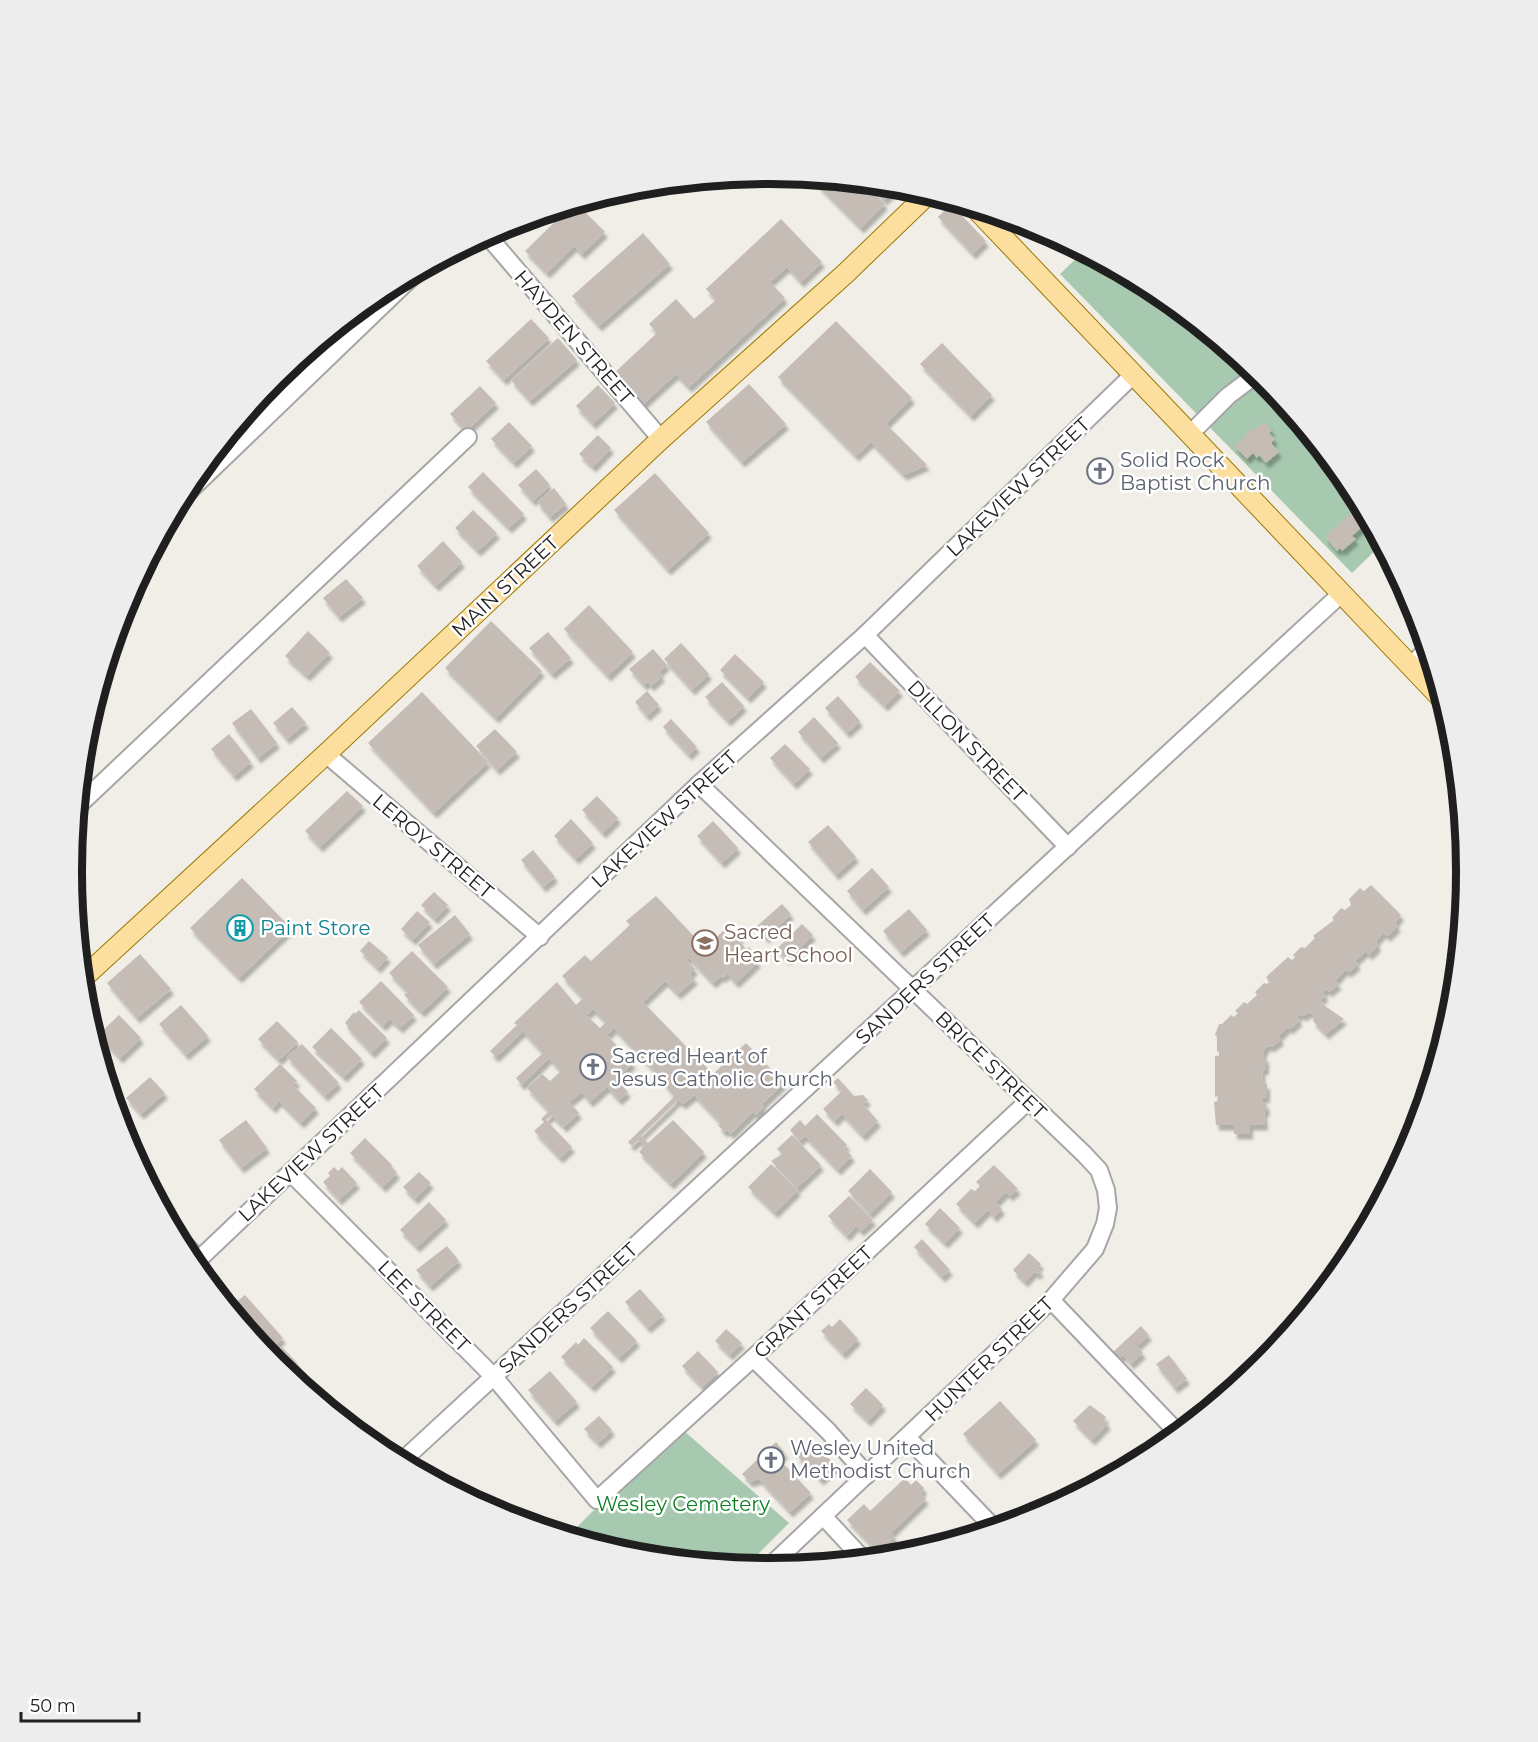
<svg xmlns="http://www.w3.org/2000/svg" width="1538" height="1742" font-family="Montserrat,sans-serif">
<defs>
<filter id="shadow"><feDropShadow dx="3" dy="5.5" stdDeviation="1.5" flood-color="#0004"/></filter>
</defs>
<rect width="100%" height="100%" fill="#f0eee6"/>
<g fill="#a7c9b0">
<path d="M1083 252 1157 292 1262 378 1349 484 1381 545 1352 573 1060 274Z"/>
<path d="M683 1430 789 1523 746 1566 633 1555 569 1535 599 1505Z"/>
</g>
<g fill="#c5bdb5" fill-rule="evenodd" filter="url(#shadow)">
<path d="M822 179 865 183 885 204 861 228 817 184Z"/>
<path d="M869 184 895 186 897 188 884 200Z"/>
<path d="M577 204 605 232 582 254 574 246 547 273 525 251 570 207Z"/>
<path d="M951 204 986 241 973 254 938 217Z"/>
<path d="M781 219 822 262 801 282 787 267 770 282 785 298 689 387 676 374 642 405 613 374 657 333 649 324 676 299 694 319 716 300 706 289Z"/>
<path d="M643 233 670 264 599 326 572 296Z"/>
<path d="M531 319 549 338 504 380 486 361Z"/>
<path d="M836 321 912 398 886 424 927 465 904 475 871 442 856 456 778 377Z"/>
<path d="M558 338 577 360 530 401 511 380Z"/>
<path d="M942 343 992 395 971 416 920 364Z"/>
<path d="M749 384 786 424 742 462 706 422Z"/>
<path d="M598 385 615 403 593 424 576 406Z"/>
<path d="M480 386 496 403 466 431 450 414Z"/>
<path d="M509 422 532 446 514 463 491 439Z"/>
<path d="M1265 422 1272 430 1269 433 1275 439 1271 443 1279 452 1266 463 1259 455 1257 458 1253 453 1247 459 1234 446 1246 436 1245 434 1250 429 1252 431Z"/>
<path d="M598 435 611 448 593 467 579 454Z"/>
<path d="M536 469 550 485 533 501 518 485Z"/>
<path d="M483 472 524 514 509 528 468 487Z"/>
<path d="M655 473 709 533 668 570 614 510Z"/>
<path d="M554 488 566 504 550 517 537 502Z"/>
<path d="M1360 505 1369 521 1352 536 1356 539 1342 551 1340 548 1337 551 1325 537Z"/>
<path d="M473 510 497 533 478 551 455 528Z"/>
<path d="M443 541 462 562 436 586 417 566Z"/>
<path d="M346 579 363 598 339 617 323 598Z"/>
<path d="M589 605 633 652 608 676 564 629Z"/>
<path d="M491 621 542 671 496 718 445 668Z"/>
<path d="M308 631 330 653 307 676 285 656Z"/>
<path d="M548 632 571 658 552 674 529 648Z"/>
<path d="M681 643 709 674 692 690 664 659Z"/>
<path d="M653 649 667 665 659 672 662 676 651 686 648 682 644 685 629 669Z"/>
<path d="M735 654 764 682 748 698 720 670Z"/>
<path d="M870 662 900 691 885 706 855 677Z"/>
<path d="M722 682 744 706 728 721 705 697Z"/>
<path d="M647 691 659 705 647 716 635 702Z"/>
<path d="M422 692 488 762 434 813 368 743Z"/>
<path d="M838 696 860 721 847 733 825 708Z"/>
<path d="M292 707 306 723 287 739 273 723Z"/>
<path d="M251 709 277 743 258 758 232 723Z"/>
<path d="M814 717 838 743 821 758 798 732Z"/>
<path d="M671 719 697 747 689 755 663 727Z"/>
<path d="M495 729 517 752 497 770 476 746Z"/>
<path d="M229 734 251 762 234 776 211 749Z"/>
<path d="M785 744 810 769 794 784 770 758Z"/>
<path d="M347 791 363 806 320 847 305 831Z"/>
<path d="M597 796 618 818 603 833 582 810Z"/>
<path d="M571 819 593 843 576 859 554 836Z"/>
<path d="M713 821 738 848 722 863 697 836Z"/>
<path d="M828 825 856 857 836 875 808 842Z"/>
<path d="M533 850 555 877 543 887 521 860Z"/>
<path d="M872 868 889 887 863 910 847 891Z"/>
<path d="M242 878 291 928 239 978 190 928Z"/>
<path d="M1371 885 1401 915 1395 923 1398 926 1388 936 1383 933 1376 941 1378 946 1369 955 1366 951 1355 961 1358 964 1349 972 1345 970 1335 981 1339 984 1329 992 1326 989 1323 993 1326 996 1320 1000 1325 1006 1344 1019 1326 1034 1313 1021 1315 1016 1310 1012 1303 1016 1300 1014 1297 1017 1300 1020 1290 1029 1288 1027 1279 1036 1281 1040 1271 1047 1268 1045 1264 1050 1263 1057H1266V1069L1262 1070 1263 1083 1267 1084V1097L1263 1098V1102L1266 1103 1267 1111H1264L1265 1125H1250V1134H1234V1125H1216L1214 1102 1218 1101V1096L1215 1097V1056H1219V1051L1217 1052V1037L1215 1035 1219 1024H1222L1231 1015 1234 1017 1238 1013 1235 1011 1244 1002 1247 1004 1257 995 1255 992 1264 983 1267 984 1269 982 1266 977 1288 957 1292 960 1295 957 1293 955 1301 947 1305 948 1315 938 1313 936 1334 920 1332 918 1341 908 1345 910 1351 905 1349 899 1360 888 1364 891Z"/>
<path d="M434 892 448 905 435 919 421 905Z"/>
<path d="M656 896 702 945 705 943 708 946 726 928 734 937 737 934 741 938 738 940 746 949 749 947 753 952 751 954 758 962 736 983 727 973 723 978 721 976 713 983 689 958 687 960 695 969 690 974 695 979 678 994 665 981 643 1002 713 1074 746 1043 784 1083 762 1104 764 1107 756 1115 753 1112 731 1134 727 1130 724 1132 718 1125 721 1123 694 1095 683 1104 678 1100 641 1136 648 1143 673 1120 704 1152 671 1184 639 1152 644 1146 638 1140 632 1146 628 1142 674 1097 659 1076 614 1028 607 1035 633 1063 616 1079 628 1092 619 1100 607 1087 590 1102 582 1092 569 1102 579 1113 564 1127 552 1115 546 1120 572 1147 560 1158 534 1131 544 1122 541 1119 549 1111 527 1088 542 1074 550 1081 561 1071 549 1058 522 1085 516 1078 543 1053 523 1031 496 1057 490 1051 517 1025 514 1023 557 982 576 1005 583 998 562 976 585 955 591 961 630 925 626 921ZM593 1009 606 1022 600 1028 586 1015Z"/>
<path d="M782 904 791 914 766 938 756 927Z"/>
<path d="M909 909 927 930 901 952 883 931Z"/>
<path d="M417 911 430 922 413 940 401 929Z"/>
<path d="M455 915 470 934 434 964 418 945Z"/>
<path d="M802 924 813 935 787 960 777 949Z"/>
<path d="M369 941 388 957 378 968 360 951Z"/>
<path d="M412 951 448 987 422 1012 404 995 408 992 389 973Z"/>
<path d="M140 954 171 989 137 1018 107 983Z"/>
<path d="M381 981 414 1015 400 1028 390 1019 383 1026 359 1002Z"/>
<path d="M181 1005 208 1036 186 1055 159 1024Z"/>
<path d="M359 1010 387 1038 372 1053 347 1027 348 1026 345 1023 354 1012 355 1014Z"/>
<path d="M119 1015 141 1038 120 1058 98 1035Z"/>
<path d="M277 1021 298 1042 279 1060 258 1039Z"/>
<path d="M331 1028 362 1059 344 1077 312 1047Z"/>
<path d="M302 1044 339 1083 325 1096 287 1057Z"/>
<path d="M280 1064 297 1081 293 1085 316 1108 301 1123 279 1101 273 1108 254 1089Z"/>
<path d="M150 1077 165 1093 141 1114 126 1098Z"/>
<path d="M838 1078 854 1096 863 1095 868 1100 863 1104 878 1121 863 1136 842 1114 835 1121 823 1109 842 1091 833 1082Z"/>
<path d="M817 1114 847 1145 844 1148 852 1156 838 1170 805 1136 799 1141 790 1130 800 1120 805 1126Z"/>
<path d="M246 1120 267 1148 241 1168 219 1140Z"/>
<path d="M792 1135 821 1165 797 1188 771 1161 782 1154 777 1149Z"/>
<path d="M365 1138 392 1165 391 1166 397 1173 383 1187 350 1153Z"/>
<path d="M771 1164 798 1190 775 1213 748 1187Z"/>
<path d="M994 1165 1018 1189 1010 1196 1006 1192 996 1202 1002 1209 994 1217 988 1210 975 1223 956 1204 971 1189 975 1191 980 1186 976 1182Z"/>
<path d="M334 1167 338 1171 342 1167 357 1183 339 1200 323 1182 330 1176 328 1173Z"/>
<path d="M870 1169 892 1192 870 1214 848 1191Z"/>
<path d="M419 1172 431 1183 415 1199 403 1187Z"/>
<path d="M849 1196 873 1220 861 1231 856 1226 847 1236 828 1216Z"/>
<path d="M429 1202 446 1220 417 1247 400 1230Z"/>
<path d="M940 1208 960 1228 945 1243 925 1224Z"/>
<path d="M922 1239 950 1270 942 1277 914 1247Z"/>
<path d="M447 1246 459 1261 430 1286 416 1270Z"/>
<path d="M1029 1253 1041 1264 1037 1268 1041 1271 1038 1274 1034 1272 1025 1282 1013 1270Z"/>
<path d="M640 1289 663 1315 648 1328 625 1302Z"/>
<path d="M245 1295 283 1338 269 1351 230 1307Z"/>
<path d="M608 1311 637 1341 619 1358 590 1328Z"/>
<path d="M840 1319 858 1339 843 1354 821 1331 829 1324 832 1327Z"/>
<path d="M1141 1326 1149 1335 1137 1346 1143 1353 1131 1364 1123 1355 1118 1360 1112 1353Z"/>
<path d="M726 1329 742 1343 730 1355 715 1341Z"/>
<path d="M584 1338 613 1367 592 1387 561 1357 576 1342 578 1345Z"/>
<path d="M282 1347 297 1363 293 1367 296 1371 291 1376 271 1357Z"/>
<path d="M698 1351 718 1372 702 1387 682 1366Z"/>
<path d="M1169 1355 1187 1379 1175 1388 1156 1364Z"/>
<path d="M550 1371 577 1402 555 1421 528 1390Z"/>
<path d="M866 1388 883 1405 868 1421 850 1404Z"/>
<path d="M1000 1401 1036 1440 998 1474 963 1434Z"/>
<path d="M1090 1405 1106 1417 1104 1420 1108 1424 1092 1440 1073 1421Z"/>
<path d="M599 1416 612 1430 598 1443 584 1429Z"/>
<path d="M812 1441 836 1466 821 1480 797 1456Z"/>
<path d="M776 1442 785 1453 779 1459 811 1493 790 1512 759 1479 750 1482 742 1474Z"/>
<path d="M905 1478 911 1485 916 1480 924 1488 921 1494 926 1499 891 1533 895 1537 878 1552 847 1520 864 1504 870 1511Z"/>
</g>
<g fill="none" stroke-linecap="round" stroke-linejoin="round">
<g stroke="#a6a6a6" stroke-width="20">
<g id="minor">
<path d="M487 235 661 439"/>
<path d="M1190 434 1228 396 1257 374"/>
<path d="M181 499 416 273"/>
<path d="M865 635 1068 847"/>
<path d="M1411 665 1427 650"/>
<path d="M326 754 540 937"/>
<path d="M699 784 1084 1154 1099 1170 1106 1190 1108 1208 1105 1224 1095 1249 1051 1300 768 1568"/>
<path d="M78 806 468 437"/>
<path d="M291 1173 494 1377 597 1500 753 1358 1028 1101"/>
<path d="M178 1237 199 1260"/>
<path d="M194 1264 699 784 865 635 1134 374"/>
<path d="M1051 1300 1178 1433"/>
<path d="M753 1358 828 1431 867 1475"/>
<path d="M907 1437 994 1528"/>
<path d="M402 1461 1342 593"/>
<path d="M823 1516 863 1559"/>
</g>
</g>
<g stroke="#9b7900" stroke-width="22">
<g id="major">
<path d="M976 209 1441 698"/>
<path d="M83 978 326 754 661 439 846 273 928 194"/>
</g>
</g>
<use href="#minor" stroke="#fff" stroke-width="16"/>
<use href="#major" stroke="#fcde9f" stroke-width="20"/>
</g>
<defs>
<g id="church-ring" transform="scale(1.35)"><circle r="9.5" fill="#fff" stroke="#6b7280" stroke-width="1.5"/><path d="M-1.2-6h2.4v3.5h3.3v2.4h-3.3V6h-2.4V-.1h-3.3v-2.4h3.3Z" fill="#6b7280"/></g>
<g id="building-ring" transform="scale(1.35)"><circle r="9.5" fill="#fff" stroke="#0f9aa8" stroke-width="1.5"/><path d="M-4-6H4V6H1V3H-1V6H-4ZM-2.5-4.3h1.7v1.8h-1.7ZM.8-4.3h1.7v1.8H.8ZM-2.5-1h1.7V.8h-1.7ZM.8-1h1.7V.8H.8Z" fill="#0f9aa8"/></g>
<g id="school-ring" transform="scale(1.35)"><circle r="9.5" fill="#fff" stroke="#8d6e63" stroke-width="1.5"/><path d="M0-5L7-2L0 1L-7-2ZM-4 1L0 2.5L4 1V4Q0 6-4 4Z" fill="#8d6e63"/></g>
</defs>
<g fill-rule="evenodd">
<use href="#church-ring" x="1100" y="471"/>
<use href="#building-ring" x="240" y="928"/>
<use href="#school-ring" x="705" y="943"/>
<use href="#church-ring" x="593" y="1067"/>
<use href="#church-ring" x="771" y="1460"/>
</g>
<g text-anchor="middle" stroke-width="5" stroke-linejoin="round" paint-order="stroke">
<g font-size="20" fill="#1f1f1f" stroke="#fff">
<text transform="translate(574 337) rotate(49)" y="7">HAYDEN STREET</text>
<text transform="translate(1018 487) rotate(-44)" y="7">LAKEVIEW STREET</text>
<text transform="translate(505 586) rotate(-43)" y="7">MAIN STREET</text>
<text transform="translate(967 741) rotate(46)" y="7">DILLON STREET</text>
<text transform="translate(664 819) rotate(-43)" y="7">LAKEVIEW STREET</text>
<text transform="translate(433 846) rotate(40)" y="7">LEROY STREET</text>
<text transform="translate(925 979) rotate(-43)" y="7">SANDERS STREET</text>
<text transform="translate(991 1065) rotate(44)" y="7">BRICE STREET</text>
<text transform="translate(311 1153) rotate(-43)" y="7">LAKEVIEW STREET</text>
<text transform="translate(813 1302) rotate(-43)" y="7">GRANT STREET</text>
<text transform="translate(424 1306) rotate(45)" y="7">LEE STREET</text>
<text transform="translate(568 1308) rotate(-43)" y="7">SANDERS STREET</text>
<text transform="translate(989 1359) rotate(-44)" y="7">HUNTER STREET</text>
</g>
<g font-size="20" fill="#5b616d" stroke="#fff" text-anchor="start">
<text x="1120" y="467">Solid Rock<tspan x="1120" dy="23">Baptist Church</tspan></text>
<text x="612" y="1063">Sacred Heart of<tspan x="612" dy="23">Jesus Catholic Church</tspan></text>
<text x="790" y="1455">Wesley United<tspan x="790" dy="23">Methodist Church</tspan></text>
</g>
<g font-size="20" fill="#0d838f" stroke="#fff" text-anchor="start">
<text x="260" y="935">Paint Store</text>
</g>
<g font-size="20" fill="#785e54" stroke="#fff" text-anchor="start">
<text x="724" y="939">Sacred<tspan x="724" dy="23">Heart School</tspan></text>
</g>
<g font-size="20" fill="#0c7f22" stroke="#fff">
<text x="683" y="1511">Wesley Cemetery</text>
</g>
</g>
<path d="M0 0H1538V1742H0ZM768 184H770A686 686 0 0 1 1456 870V872A686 686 0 0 1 770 1558H768A686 686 0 0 1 82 872V870A686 686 0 0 1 768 184Z" fill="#ededed" fill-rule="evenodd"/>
<path fill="none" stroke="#1f1f1f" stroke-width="8" d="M768 184H770A686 686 0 0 1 1456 870V872A686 686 0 0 1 770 1558H768A686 686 0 0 1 82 872V870A686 686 0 0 1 768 184Z"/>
<path d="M21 1712v9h118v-9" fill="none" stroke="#1f1f1f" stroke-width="3"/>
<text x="30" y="1712" font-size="18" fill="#1f1f1f" stroke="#ffffff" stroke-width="4.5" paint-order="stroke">50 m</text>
</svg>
